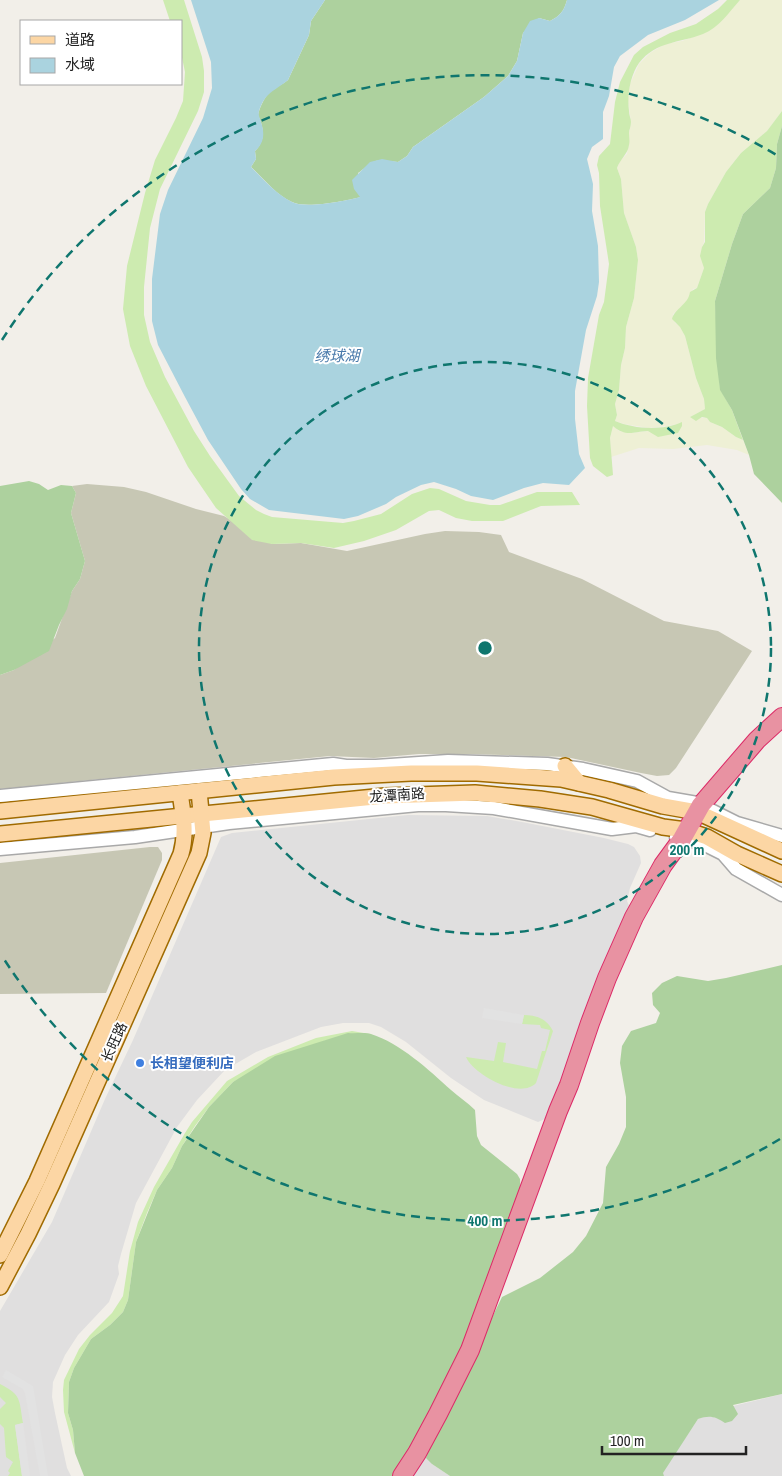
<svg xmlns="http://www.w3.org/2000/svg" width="782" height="1476" font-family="'Archivo Narrow','Noto Sans SC',sans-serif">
<rect width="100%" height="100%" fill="#f2efe9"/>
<g fill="#e0dfdf">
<path d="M408 815 487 816 522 822 604 838 628 844 634 847 640 856 641 863 630 888 627 901 631 910 551 1110 545 1119 538 1122 484 1100 451 1078 406 1042 381 1027 369 1023H343L321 1027 256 1052 225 1070 197 1100 177 1127 136 1203 121 1254 118 1266 119 1274 109 1302 78 1335 65 1355 53 1382 52 1397 55 1413 67 1468 71 1476H0V1311L52 1222 105 1099 133 1040 221 837 232 833Z"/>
<path d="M782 1394V1476H664L662 1473 698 1419 708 1415 717 1418 733 1406Z"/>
<path d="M429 1447 432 1464 450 1476H409Z"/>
</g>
<g fill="#c7c7b4">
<path d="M87 484 124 487 146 492 196 509 224 516 272 544 301 543 347 551 425 534 445 531 479 532 501 535 509 552 582 579 664 621 718 631 752 651 676 768 669 775 657 776 641 773 566 757 470 754H419L374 758 330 756 0 789V675L14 670 55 638 72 591 80 579 85 561 71 513 76 493 72 486Z"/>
<path d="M150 847H158L162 853V860L106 993 0 994V863Z"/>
</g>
<path fill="#eef0d5" d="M740 0H782V111L767 131 741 153 726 172 708 204 705 212 704 242 702 247 704 268 697 288 693 289 687 302 673 314 675 323 680 326 685 336 696 378 704 399 705 409 690 417 707 418 710 422 722 427 736 437 743 440 749 455 737 450 707 445 673 449 639 448 611 457 610 438 613 425 619 431 633 433 648 431 652 432 682 426V423L668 426 649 428 624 424 615 421 617 415 615 404 619 390 621 365 625 348 626 327 634 298 638 260 636 247 624 213 621 179 617 168 619 162 627 154 629 144V133L631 122 628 100 630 84 639 64 650 53 665 44 682 41 704 33 717 25Z"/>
<g fill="#cdebb0">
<path d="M163 0H184L202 57 204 71V92L198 111 160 189 150 228 144 287V315L150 342 165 377 194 431 210 456 239 496 256 510 264 514 272 517 343 523 354 521 381 514 412 494 430 488 439 489 466 501 490 505H500L537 492H572L580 505 541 506 503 521H472L456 518 439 510 429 511 396 530 364 541 334 548 301 543 272 544 252 540 216 508 188 467 146 386 130 346 123 309 127 266 145 193 155 160 176 118 183 101 185 72 181 53V21H170Z"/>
<path d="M727 0H740C729 12 719 28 703 34 680 43 656 41 639 63 630 76 627 95 629 111 629 115 631 119 631 122 631 126 629 130 629 133 629 137 630 141 629 145 628 154 620 159 617 168L621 179 624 213 636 247 638 260 634 298 626 327 625 348 621 365 619 390 615 404 617 415 615 421C634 429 662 431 682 422V426L678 433 658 437 648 431C632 432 626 437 613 426L610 438 613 475 607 477 593 466 590 458 587 406 588 378 599 315 604 302 609 264 600 206 599 173 597 165 599 156 610 144 615 102 620 82 634 55 643 47 670 33 696 24 718 9Z"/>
<path d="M782 111V126L777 144 776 168 770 188 743 214 732 244 715 301 720 389 732 410 743 440 736 437 722 427 710 422 707 418 702 417 696 421 690 417 705 409 704 399 696 378 685 336 680 327 672 319C675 308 688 305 690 292L697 288 704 268 700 256 702 247 705 242V212L708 204 726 172 741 153 767 131Z"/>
<path d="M524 1015C537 1015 547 1019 553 1031L536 1083C520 1100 474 1075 466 1057L494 1061 498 1042 506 1043 503 1062 537 1069 542 1051H545L550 1030 541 1028 540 1025 522 1024Z"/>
<path d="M352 1031 370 1034H348L324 1041 233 1082 209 1107 195 1126 182 1146 172 1168 157 1190 147 1213 136 1242 128 1300 123 1312 110 1325 91 1339 74 1368 69 1382 68 1413 73 1430 75 1453 64 1412 63 1390 64 1380 79 1349 90 1335 112 1313 123 1296 130 1251 138 1222 154 1187 185 1133 192 1122 227 1081 239 1074 268 1057 316 1038Z"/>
<path d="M0 1384C22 1395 19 1400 23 1423L15 1425 22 1476H8L10 1473 8 1471 13 1462 6 1457 4 1428 0 1424V1409L6 1403 0 1397Z"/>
</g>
<g fill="#add19e">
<path d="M325 0H567C564 11 560 16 550 21L539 18 523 33 517 61 508 76 484 97 413 147 407 156 398 162C372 159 377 159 358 173L361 197C345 201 306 209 292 202 276 195 264 179 251 167L256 159 255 151C266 140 264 128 258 115 260 106 266 94 273 89 278 86 283 84 288 80L309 35 311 21Z"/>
<path d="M782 126V503L754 474 749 455 732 410 720 390 716 358 715 301 732 244 743 214 770 188 776 168 777 144Z"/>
<path d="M29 481 39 484 48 490 61 485 72 486 76 493 71 513 85 561 80 579 72 591 67 609 59 625 49 651 14 670 0 675V486Z"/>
<path d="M782 965V1394L733 1405 738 1414 732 1421 725 1423C715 1416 709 1415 698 1419L663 1473 664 1476H450L432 1464 426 1458 429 1447 502 1297 540 1278 573 1252 586 1236 603 1203 606 1167 619 1144 626 1127V1097L620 1063 622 1046 631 1031 656 1023 660 1013 653 1005 652 993 662 983 677 976 708 981 726 978Z"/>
<path d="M348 1033C355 1034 364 1032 371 1034 400 1043 429 1070 451 1090 459 1097 467 1102 475 1110L477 1136 481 1145 517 1174 520 1179 521 1197 464 1348 413 1443 392 1476H84L75 1453 73 1430 68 1413 69 1382 74 1368 91 1339 110 1325 123 1312 128 1300 136 1242 157 1190 172 1168 182 1146 209 1107 233 1082 275 1056Z"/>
</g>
<g fill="#e2e2e2">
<path d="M484 1008 524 1015 522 1024 482 1018Z"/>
<path d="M6 1370 33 1386 48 1476H40L25 1393 23 1389 2 1377Z"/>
<path d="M23 1423 30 1476H22L15 1425Z"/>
</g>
<path fill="#aad3df" d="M191 0H325L311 21 309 35 288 80C275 91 265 92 259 111 258 116 260 118 261 122 265 134 264 143 255 151L256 159 251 167C263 179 276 194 292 202 305 209 346 201 360 197L354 189 352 180 370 162 382 159 398 162 407 156 413 147 484 97 508 76 517 61 523 33 530 21 539 18 550 21C560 16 564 11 567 0H719L685 20 648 35 620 56 614 67 609 96 603 112V139L592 147 587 159 593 184 592 211 598 246 599 282 597 296 586 330 575 391V419L579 454 585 468 569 485 543 483 524 488 493 500 471 496 456 489 434 482 421 485 396 497 386 504 358 516 344 519 269 510 250 499 241 489 208 440 185 397 158 345 152 321V279L160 214 168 190 203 118 212 88 211 62Z"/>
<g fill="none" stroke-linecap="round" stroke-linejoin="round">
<g stroke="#a9a9a9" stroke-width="15">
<g id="minor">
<path d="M0 796 333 764 346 766H376L448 761 547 764 583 769 637 781 668 798 697 803 737 823 782 836"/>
<path d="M676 837 703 844 723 854 736 869 782 895"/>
<path d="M0 849 135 837 229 823 418 805H446L494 808 612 829 636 826 650 830"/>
</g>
</g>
<g stroke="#a06b00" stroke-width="18">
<g id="major">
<path d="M565 766 579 783"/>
<path d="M0 811 334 777 411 773H477L561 779 609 790 663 806 697 812 782 851"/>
<path d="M0 834 385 796 475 793 540 799 592 807 663 827 686 830 707 837 737 854 782 874"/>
<path d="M0 1255 37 1181 181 854C187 833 183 813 180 793"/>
<path d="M0 1287 28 1234 52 1184 199 853 203 833 199 791"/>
</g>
</g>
<g stroke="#dc2a67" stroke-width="20">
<path id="highway" d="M402 1476 417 1453 438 1414 470 1350 558 1111 569 1085 590 1023 607 978 634 917 663 865 682 839 701 805 757 740 782 717"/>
</g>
<use href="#minor" stroke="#fff" stroke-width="12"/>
<use href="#major" stroke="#fcd6a4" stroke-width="15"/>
<use href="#highway" stroke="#e892a2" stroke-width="18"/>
</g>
<g fill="none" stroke="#0f766e" stroke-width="2.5" stroke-dasharray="9 6">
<circle cx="485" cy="648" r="286"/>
<path d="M780 1139A573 573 0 0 1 2 956M2 340A573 573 0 0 1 780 157"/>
</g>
<circle fill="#3f7fe0" stroke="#fff" stroke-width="2" cx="140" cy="1063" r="5"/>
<g text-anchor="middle" stroke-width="4" stroke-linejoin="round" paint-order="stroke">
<g font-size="14" fill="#222" stroke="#fff">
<text transform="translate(397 795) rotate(-4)" y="5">龙潭南路</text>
<text transform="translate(114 1042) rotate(-66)" y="5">长旺路</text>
</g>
<g font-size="14" font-weight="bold" fill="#366cbe" stroke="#fff" text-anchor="start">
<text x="150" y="1068">长相望便利店</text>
</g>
<g font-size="15" font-style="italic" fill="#4a7aab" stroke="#fff">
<text x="337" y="361">绣球湖</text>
</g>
</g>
<circle cx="485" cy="648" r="8" fill="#0f766e" stroke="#fff" stroke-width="2.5"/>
<g font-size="15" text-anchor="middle" font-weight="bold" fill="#0f766e" stroke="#fff" stroke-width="4" stroke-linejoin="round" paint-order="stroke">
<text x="687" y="855">200 m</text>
<text x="485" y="1226">400 m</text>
</g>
<rect x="20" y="20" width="162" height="65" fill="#ffffff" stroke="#a7a7a7"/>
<rect x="30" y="36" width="25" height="8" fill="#fcd6a4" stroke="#a7a7a7"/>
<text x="65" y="45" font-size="15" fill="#222222">道路</text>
<rect x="30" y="58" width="25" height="15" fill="#aad3df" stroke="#a7a7a7"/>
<text x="65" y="70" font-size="15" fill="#222222">水域</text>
<path d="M602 1446v8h144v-8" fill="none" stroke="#222222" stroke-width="2.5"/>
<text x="610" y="1446" font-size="15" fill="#222222" stroke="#ffffff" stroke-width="4" paint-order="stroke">100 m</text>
</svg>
